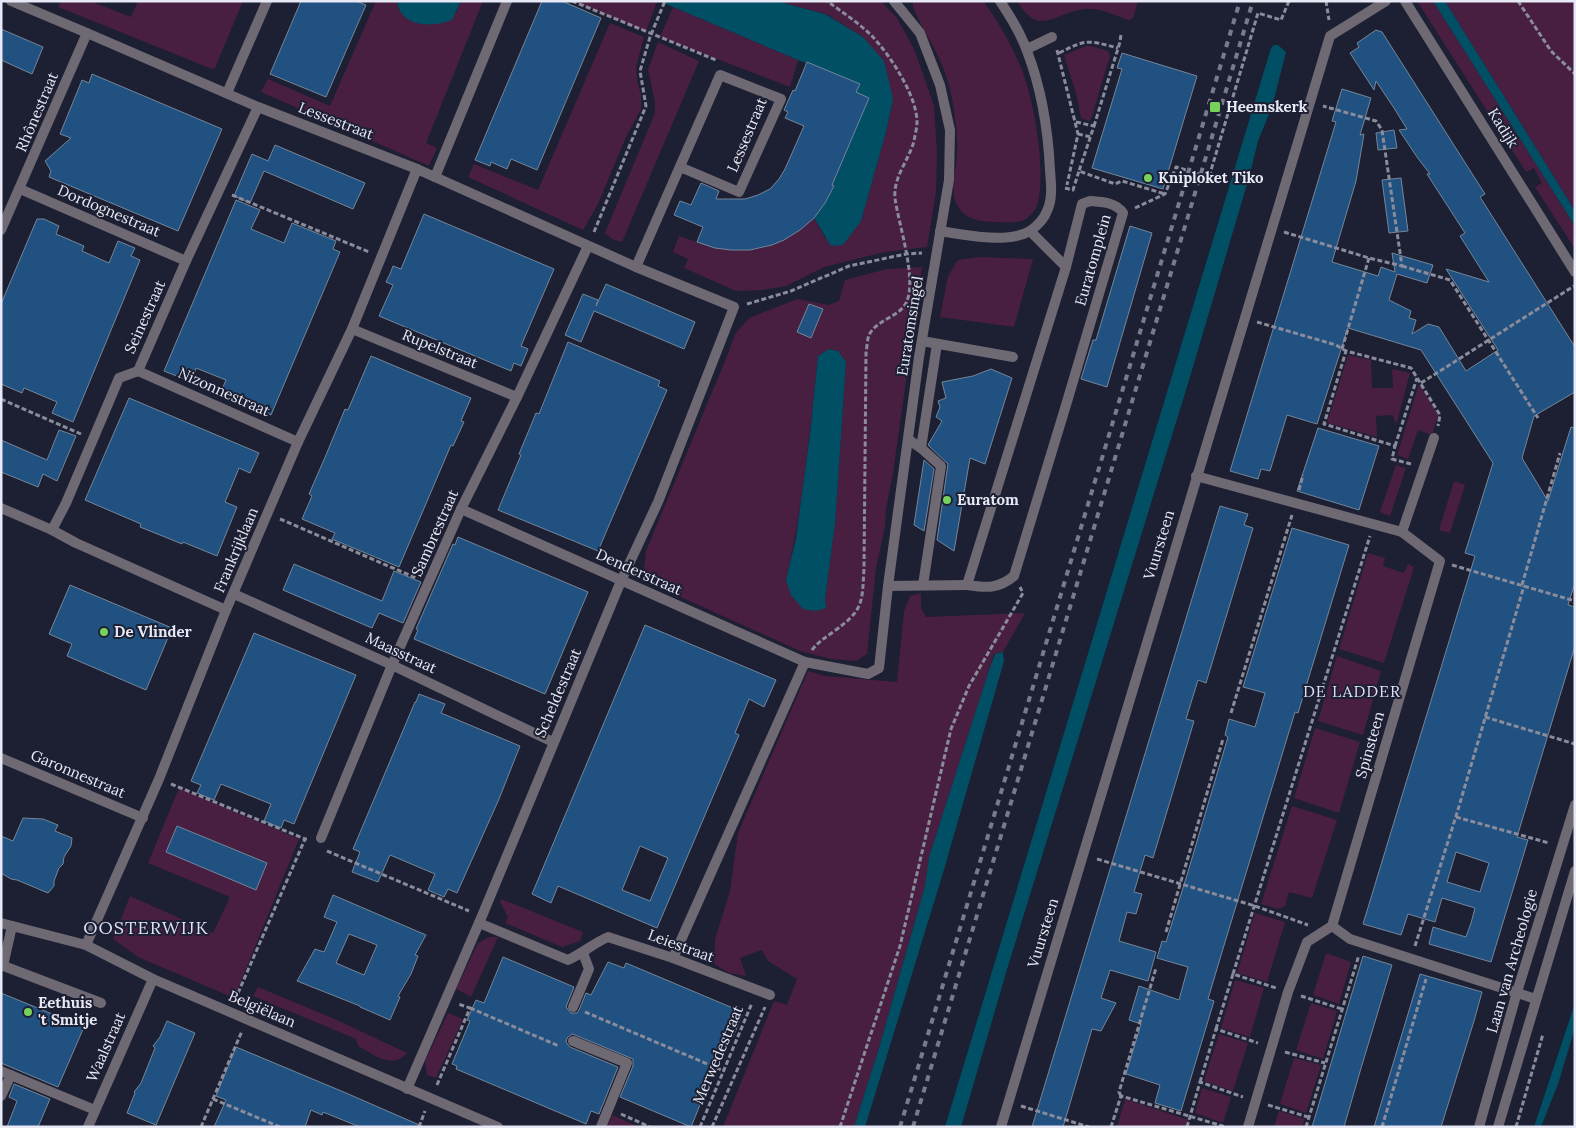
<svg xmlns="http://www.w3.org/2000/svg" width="1576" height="1128" font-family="Lora,serif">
<rect width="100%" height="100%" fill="#1d1f32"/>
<g fill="#481f41" fill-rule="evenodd">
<path d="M61 1H90L131 17 138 1H243L215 68 212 69 58 7Z"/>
<path d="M376 1H397C398 11 404 17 412 21L456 13 461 1H483L426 143 437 148 429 166 261 92 268 79 330 106Z"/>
<path d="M572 1H657L646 32Z"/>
<path d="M776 1H881L897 18 915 51 934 106 937 154 936 192 927 247 885 252 824 267 786 286 763 290 736 291 684 268 688 259 673 252 679 236C732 255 769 260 814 218L825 238 861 221 886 132 893 99 863 37 826 14Z"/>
<path d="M913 1H983C999 22 1012 46 1022 70 1034 102 1048 175 1036 208 1034 212 1029 216 1026 219 1018 224 1002 222 992 222 978 221 965 219 957 205 949 190 957 169 957 153 958 140 956 125 954 112 952 91 945 69 935 50 928 36 919 22 913 7Z"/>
<path d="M1017 1H1138L1133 18 1129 20C1116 16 1099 7 1084 9 1054 13 1039 38 1017 1Z"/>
<path d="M1417 1H1433L1575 226V249L1535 187 1542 183 1534 168 1526 172Z"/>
<path d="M1445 1H1575V211Z"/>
<path d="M673 7 798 60 790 87 660 37Z"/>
<path d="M610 23 644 37 636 67 637 81 641 94V109L626 137 598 204 583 230 468 177 474 164 538 190Z"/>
<path d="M658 42 699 61 622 242 612 239 605 233 655 113V102L648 70Z"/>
<path d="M1086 46H1091L1108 51 1110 56 1091 119 1089 121 1081 118 1076 93 1064 55Z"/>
<path d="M979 257 1033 259 1014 327 940 317 948 276 958 260Z"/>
<path d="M922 267 893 473 886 509 885 527 876 568 867 654 856 661 831 659 800 651 663 589 644 569 646 551 725 361 735 334 749 318 797 299 828 305 839 301 845 280 887 269ZM830 349 838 351 846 362 835 524 825 599 826 608 786 580C803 507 810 431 818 356Z"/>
<path d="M1348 355 1371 360 1372 388H1393L1392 369 1410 373 1397 422 1395 423 1393 415 1376 416 1377 437 1327 423Z"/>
<path d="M1419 384 1438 415 1432 435 1418 430 1408 459 1397 455Z"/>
<path d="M1396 465 1406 468 1390 516 1380 512Z"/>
<path d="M1454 481 1465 485 1450 533 1439 530Z"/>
<path d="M1368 553 1385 558 1383 566 1404 573 1408 564 1414 567 1384 663 1339 649Z"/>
<path d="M921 593V608L926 617 1025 613 1003 652 994 654 989 670 929 857 925 886 879 1048 854 1127H723L774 1001 787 1005 797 979 768 961 762 950 740 958 746 976 729 973 714 964 715 939 730 891 738 833 808 671 825 676 897 682 904 611 910 596Z"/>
<path d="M1337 656 1381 671 1363 735 1318 721Z"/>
<path d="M1315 728 1360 742 1339 813 1294 798Z"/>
<path d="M179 788 299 839 234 998 138 957 113 939 130 896 213 933 230 897 148 863Z"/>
<path d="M1292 806 1337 820 1312 898 1289 892 1285 906 1278 909 1261 904Z"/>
<path d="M501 899 583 932 580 941 562 947 505 923 508 917 500 902Z"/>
<path d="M1255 913 1285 922 1267 982 1237 973Z"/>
<path d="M489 937H498L471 997 456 989 478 943Z"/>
<path d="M1326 953 1351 962 1339 1004 1313 995Z"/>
<path d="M1235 980 1264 988 1250 1037 1221 1028Z"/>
<path d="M258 987 337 1020 407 1053C391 1070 375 1055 358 1046L356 1039 253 996Z"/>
<path d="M1311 1003 1337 1011 1323 1059 1296 1050Z"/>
<path d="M448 1013 463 1019 436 1078 427 1075 425 1061Z"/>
<path d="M1219 1034 1248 1043 1233 1091 1204 1081Z"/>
<path d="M1294 1058 1321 1065 1306 1113 1280 1104Z"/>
<path d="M1202 1088 1231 1097 1223 1123 1195 1113Z"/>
<path d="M1125 1099 1189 1120 1187 1127H1117Z"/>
<path d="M1279 1111 1305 1119 1302 1127H1274Z"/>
<path d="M612 1115 639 1127H607Z"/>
</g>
<g fill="#004f64">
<path d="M397 1H461L452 20C432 28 400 27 397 1Z"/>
<path d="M659 1H776L825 14 863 37 884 61 893 99 886 132 861 221 843 245 831 246 814 218 825 203 834 187 832 185 869 98 856 92 860 84 798 60Z"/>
<path d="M1433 1H1445L1575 211V226Z"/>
<path d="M1274 45H1278L1286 52 1272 107 1258 141 1250 174 1190 377 1008 966 961 1127H945L1271 48Z"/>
<path d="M829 349 838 351 846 362 835 524 825 599 826 608 816 611 803 609 791 595 786 580 796 538 810 434 818 356Z"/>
<path d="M1003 652 1004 661 943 873 865 1127H854L879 1048 925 886 929 857 989 670 995 654Z"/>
<path d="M1575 1003V1028L1558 1084 1541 1127H1534Z"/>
</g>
<g fill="#215180" stroke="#748699" fill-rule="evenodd">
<path d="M301 1H356L366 5 326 97 270 74Z"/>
<path d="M542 1H562L601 18 537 170 511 159 507 169 491 162 490 166 475 160Z"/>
<path d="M1 29 43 47 32 74 1 60Z"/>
<path d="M1376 30 1382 32 1485 194 1480 197 1575 347V392L1534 416 1522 458 1548 501 1571 427 1575 428V583L1568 605 1575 607V646L1517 837 1528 840 1491 962 1429 944 1433 927 1466 937 1471 923 1475 908 1442 898 1435 922 1408 914 1401 935 1363 924 1475 556 1465 553 1493 463 1421 350 1348 328 1317 424 1287 415 1270 471 1261 469 1258 479 1230 471 1336 122 1332 121 1342 89 1371 98 1360 135 1364 134 1356 181 1332 262 1378 276 1381 267 1395 272 1392 253 1433 265 1427 283 1397 274 1389 300 1411 311 1409 318 1416 320 1412 334 1428 324 1439 327 1466 371 1498 350 1446 269 1489 282 1460 236 1465 233 1427 174H1430L1417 157 1399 130 1407 129 1394 108 1376 81 1374 90 1350 53 1359 47 1357 43ZM1456 852 1489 863 1480 892 1447 882Z"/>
<path d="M1122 53 1197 76 1163 189 1092 168 1122 69 1117 68Z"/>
<path d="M807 62 860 84 856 92 869 98 832 185 834 186 825 203 814 218 800 230 784 240 772 245 750 250H731L715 248 697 242 703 227 674 215 680 201 691 205 701 183 719 191 716 199H745L758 195 770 189 779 179 785 169 804 126 785 118 788 112 784 110 793 90 795 91Z"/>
<path d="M92 74 222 129 178 231 49 177 51 171 45 161 71 138 60 134 82 80 89 83Z"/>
<path d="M1394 130 1397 148 1378 150 1376 133Z"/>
<path d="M275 145 365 183 353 209 264 171 250 203 234 196 252 154 268 161Z"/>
<path d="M1401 178 1408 231 1389 233 1382 180Z"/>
<path d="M236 200 260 210 251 229 284 243 292 223 336 241 333 249 340 252 271 415 220 394 226 380 196 368 195 372 189 369 184 379 164 371Z"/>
<path d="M424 214 554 269 521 346 528 349 521 366 514 363 511 371 379 316 393 285 386 282 390 274 393 266 401 269Z"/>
<path d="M37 219H44L59 226 56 234 84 246 82 251 109 263 118 241 135 248 131 256 140 260 73 422 52 413 57 402 24 388 22 393 1 384V304Z"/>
<path d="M1130 226 1152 233 1107 387 1081 379 1093 340H1096Z"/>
<path d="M606 284 695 322 684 349 594 311 581 342 565 335 583 294 598 300 596 306Z"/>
<path d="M809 304 823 309 811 338 797 332Z"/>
<path d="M568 342 660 381 658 386 667 390 598 551 498 510 521 455 519 454 536 413 539 414Z"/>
<path d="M371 356 471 398 461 421 464 422 453 446 451 445 399 567 332 539 335 533 302 519 312 496 309 494 326 455 345 409 348 410Z"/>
<path d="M991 369 1012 378 985 464 970 458 954 551 937 540 948 464 928 445 942 421 936 417 940 407 938 401 946 398 942 382 973 376Z"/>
<path d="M129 398 259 453 250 473 239 468 225 502 237 507 217 556 183 542 182 544 165 537 140 527 141 524 85 500Z"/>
<path d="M1318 428 1379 446 1359 510 1297 491Z"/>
<path d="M59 430 76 436 57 481 43 474 38 487 1 472V440L47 460Z"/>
<path d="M924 460 934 469 924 531 914 525Z"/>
<path d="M1220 506 1248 514 1244 525 1253 528 1206 683 1198 680 1186 719 1194 721 1186 748 1153 858 1145 855 1134 892 1142 894 1136 914 1127 912 1119 941 1156 952 1148 981 1110 970 1101 998 1116 1003 1101 1031 1092 1029 1063 1127H1032Z"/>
<path d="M1292 528 1349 545 1298 713 1295 712 1222 952 1208 999 1214 1001 1181 1111 1155 1103 1160 1085 1126 1074 1141 1024 1129 1020 1139 986 1179 1000 1188 967 1157 958 1162 941 1166 942 1187 875 1228 737 1225 735 1229 719 1255 727 1265 693 1243 687Z"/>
<path d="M458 537 588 592 545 694 414 639 418 630 416 629 453 544 455 545Z"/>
<path d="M294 564 382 601 394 571 421 582 403 623 379 613 372 628 283 590Z"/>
<path d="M70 585 172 628 146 690 67 656 72 644 49 634Z"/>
<path d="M645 625 776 680 764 707 749 699 735 733 739 735 657 928 558 886 551 903 532 894ZM640 846 668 858 650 901 622 890Z"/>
<path d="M254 633 356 675 294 824 284 820 281 828 264 821 271 804 221 784 214 800 197 793 201 785 191 781Z"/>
<path d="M419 694 445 704 441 713 520 746 499 799 457 893 448 889 444 897 428 890 435 874 390 855 378 882 352 872 360 852 353 849 415 702H416Z"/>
<path d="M23 818 43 819 58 825 55 831 72 838 71 846 64 857 63 864 59 868 54 881V886L48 893 17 880 11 879 1 873V836L13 841Z"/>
<path d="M177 826 267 863 256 890 166 852Z"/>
<path d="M333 895 426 935 415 955 418 956 411 974 398 996 400 997 390 1020 360 1007V1006L297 981 315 949 324 952 337 922 324 917ZM349 934 377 945 364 975 336 963Z"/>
<path d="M1363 956 1392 965 1359 1075 1344 1127H1312Z"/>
<path d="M503 957 574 987 566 1007 571 1013H577L579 1010 586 993 591 995 608 962 624 968 626 963 740 1011 738 1014 742 1015 733 1037 729 1036 728 1038 723 1036 696 1097 702 1100 691 1127 620 1097 633 1066V1059L575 1035 572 1034 567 1038 566 1042 570 1047 618 1067 599 1114 591 1111 586 1124 456 1069 457 1066 452 1064 470 1021 467 1020 476 1000 484 1003Z"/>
<path d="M1420 974 1482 992 1474 1021 1441 1127H1374Z"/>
<path d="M1 993 84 1027 58 1087 1 1063Z"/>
<path d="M167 1021 195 1033 156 1125 127 1113 135 1093 134 1092 141 1083 155 1048 153 1046 160 1037Z"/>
<path d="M236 1047 346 1093 424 1127H360L323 1112 322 1115 311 1110 305 1127H214L226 1100 216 1096Z"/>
<path d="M14 1084 50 1099 38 1127H7L17 1101 9 1097Z"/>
</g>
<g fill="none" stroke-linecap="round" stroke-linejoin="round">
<g stroke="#8a8c9b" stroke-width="3" stroke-dasharray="5 2.5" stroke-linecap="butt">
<path d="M572 1 716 60"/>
<path d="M1326 1 1329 20"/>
<path d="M1518 1 1551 51 1575 74"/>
<path d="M1057 50 1078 134 1067 185"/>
<path d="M1059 53C1087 39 1087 40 1118 48"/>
<path d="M1076 122 1094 126 1079 171 1115 184 1122 181 1165 194"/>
<path d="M1094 126 1120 42 1121 34"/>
<path d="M1078 134 1091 137"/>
<path d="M1065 188 1073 190 1079 171"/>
<path d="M232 195 369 252"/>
<path d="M1135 208 1165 194 1176 167 1209 177 1258 13 1281 20 1289 1"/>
<path d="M594 232 646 106 640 71 650 37 665 1"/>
<path d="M1284 232 1369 258 1402 266 1382 130 1376 121 1323 106"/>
<path d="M1402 266 1450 280 1538 418"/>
<path d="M747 304 791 291 849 266 906 254 922 253"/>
<path d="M1257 322 1336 345 1346 351"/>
<path d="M1342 349 1369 258"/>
<path d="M1421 383 1574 286"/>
<path d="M1 399 81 434"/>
<path d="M1395 446 1417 378"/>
<path d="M1411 464 1392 459 1395 446 1324 424 1346 351 1411 368 1440 415 1438 426"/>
<path d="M1299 490 1303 475"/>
<path d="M280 519 416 578"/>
<path d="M1452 565 1575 601"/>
<path d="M1522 585 1560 453"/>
<path d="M812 650C818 642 825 638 833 632 864 610 862 603 864 568L866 353C867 348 867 340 869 335 876 320 899 317 906 303 918 280 898 223 895 198 893 177 909 160 914 141 915 135 917 128 917 122 917 96 890 55 872 36 859 23 842 12 827 1"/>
<path d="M1231 713 1292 515"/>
<path d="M1485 717 1575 744"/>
<path d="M171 784 305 839"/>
<path d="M1456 817 1549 843"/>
<path d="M327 851 469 911"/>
<path d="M1097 859 1255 906 1308 925"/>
<path d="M1166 932 1223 739"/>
<path d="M1415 946 1457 813 1524 586"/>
<path d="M1233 974 1370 536"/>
<path d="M1301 996 1342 1009"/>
<path d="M235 1000 305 839H308"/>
<path d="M470 1008 559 1046"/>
<path d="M585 1012 724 1071"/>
<path d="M1216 1029 1233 974 1276 988"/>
<path d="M1285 1052 1325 1063"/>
<path d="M1200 1082 1216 1029 1258 1043"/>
<path d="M437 1085 470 1008 458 1004"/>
<path d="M1121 1096 1119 1092 1156 968"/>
<path d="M213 1099 280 1127"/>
<path d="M1268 1105 1308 1117"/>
<path d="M1021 1106 1089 1127"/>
<path d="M621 1114 650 1127"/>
<path d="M201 1127 242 1031"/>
<path d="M419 1127 425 1111"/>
<path d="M700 1127 752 1003"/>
<path d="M712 1127 765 1007"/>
<path d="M840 1127 900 946 951 729 969 686 1023 593 1020 587"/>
<path d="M1111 1127 1121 1096 1226 1127"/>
<path d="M1187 1127 1200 1082 1243 1097"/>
<path d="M1306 1127 1359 955"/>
<path d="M1382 1127 1426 979"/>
<path d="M1516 1127 1543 1034"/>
</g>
<g stroke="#6e6973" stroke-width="10">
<path d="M227 93 267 1"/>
<path d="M435 177 507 1"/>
<path d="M1090 201C1101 202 1116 202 1123 213L1066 405 1014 576C998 589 987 588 967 585L1066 267 1082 204Z"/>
<path d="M1030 231 1066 267"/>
<path d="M636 267 720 75 781 99 739 192 680 167"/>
<path d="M922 341 1013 357"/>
<path d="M909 440 921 448 941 466 923 585"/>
<path d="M921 448 937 344"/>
<path d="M1 758 143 818"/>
<path d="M1 965 101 1003"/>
<path d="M3 966 12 926"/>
<path d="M573 1007 589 969 583 953"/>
<path d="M573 1041 627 1063 601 1127"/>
</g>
<g stroke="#6e6973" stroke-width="10">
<path d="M11 1 87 33 258 107 417 169 636 267 734 307 658 502 621 581 482 916 407 1089"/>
<path d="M1405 1 1575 272"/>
<path d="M1027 49 1052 37"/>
<path d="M20 189 186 261"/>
<path d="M1 230 87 33"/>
<path d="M940 231C964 235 1008 244 1030 231 1037 226 1044 219 1047 211 1053 199 1051 183 1050 170 1048 128 1042 90 1027 51 1021 34 1010 16 1000 1"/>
<path d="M352 329 517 397"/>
<path d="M138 371 298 442"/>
<path d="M1196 476 1402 532 1440 561 1332 926 1350 939 1536 999"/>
<path d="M1 508 52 530 76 543 226 610"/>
<path d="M461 509 805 662 673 958"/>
<path d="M52 530 66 503 119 378 138 371 186 261 258 107"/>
<path d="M1402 532 1434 438"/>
<path d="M888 586 967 585"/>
<path d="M234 594 392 665 553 742"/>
<path d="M321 838 392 665 461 509 517 397 588 246"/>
<path d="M1 923 86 945 153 979 498 1127"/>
<path d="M479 923 568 960C583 953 594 943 608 937L673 958 770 995"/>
<path d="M86 945 159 779 226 610 298 442 352 329 417 169"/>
<path d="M1 1071 95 1110"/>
<path d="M1 1096 11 1075"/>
<path d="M88 1127 153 979"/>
<path d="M1001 1127 1330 36 1386 1"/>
<path d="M1248 1127 1288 992 1307 942 1332 926"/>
<path d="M1479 1127 1517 992 1575 805"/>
<path d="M1498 1127 1575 871"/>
</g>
<path stroke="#6e6973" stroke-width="10" d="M805 662 868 674 879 668 888 586 919 357 949 180 950 130 940 85 920 33 894 1"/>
<g stroke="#797b8b" stroke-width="4" stroke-dasharray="6 6" stroke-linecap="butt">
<path d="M900 1127 1240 1"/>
<path d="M913 1127 1253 1"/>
</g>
</g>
<g fill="#76d25a" stroke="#1d1f32" stroke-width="2">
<rect x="1209" y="101" width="12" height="12" rx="2.5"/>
<circle cx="1148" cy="178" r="5"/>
<circle cx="947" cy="500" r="5"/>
<circle cx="104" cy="632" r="5"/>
<circle cx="28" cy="1012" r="5"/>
</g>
<g text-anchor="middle" stroke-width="4" stroke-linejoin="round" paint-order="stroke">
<g font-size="15" font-weight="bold" fill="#e7e9f6" stroke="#1d1f32" text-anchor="start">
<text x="1226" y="112">Heemskerk</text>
<text x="1158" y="183">Kniploket Tiko</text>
<text x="957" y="505">Euratom</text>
<text x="114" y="637">De Vlinder</text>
<text x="38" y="1008">Eethuis<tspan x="38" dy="17">'t Smitje</tspan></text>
</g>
<g font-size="15" fill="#e7e9f6" stroke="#1d1f32">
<text transform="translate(37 112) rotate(-67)" y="5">Rhônestraat</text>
<text transform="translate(336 121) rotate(21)" y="5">Lessestraat</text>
<text transform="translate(1503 128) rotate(58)" y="5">Kadijk</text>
<text transform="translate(747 135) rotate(-67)" y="5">Lessestraat</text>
<text transform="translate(109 211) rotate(23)" y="5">Dordognestraat</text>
<text transform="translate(1093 260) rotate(-74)" y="5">Euratomplein</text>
<text transform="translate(145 317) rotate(-66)" y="5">Seinestraat</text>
<text transform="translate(910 326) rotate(-81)" y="5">Euratomsingel</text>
<text transform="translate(440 349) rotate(22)" y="5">Rupelstraat</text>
<text transform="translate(224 392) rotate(24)" y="5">Nizonnestraat</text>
<text transform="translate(435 533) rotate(-66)" y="5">Sambrestraat</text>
<text transform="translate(1159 545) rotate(-73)" y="5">Vuursteen</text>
<text transform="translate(236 550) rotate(-67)" y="5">Frankrijklaan</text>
<text transform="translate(639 572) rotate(24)" y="5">Denderstraat</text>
<text transform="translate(401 653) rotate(25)" y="5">Maasstraat</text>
<text transform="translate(558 693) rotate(-67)" y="5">Scheldestraat</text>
<text transform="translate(1370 745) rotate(-74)" y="5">Spinsteen</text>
<text transform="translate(78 774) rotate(23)" y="5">Garonnestraat</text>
<text transform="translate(1043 933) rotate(-73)" y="5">Vuursteen</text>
<text transform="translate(681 946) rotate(20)" y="5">Leiestraat</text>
<text transform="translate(1512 961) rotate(-74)" y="5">Laan van Archeologie</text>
<text transform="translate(262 1009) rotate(23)" y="5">Belgiëlaan</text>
<text transform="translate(106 1047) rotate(-66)" y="5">Waalstraat</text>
<text transform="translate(718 1055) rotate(-67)" y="5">Merwedestraat</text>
</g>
<g font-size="16" letter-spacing="1" fill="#dbdff9" stroke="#1d1f32">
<text x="1352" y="697">DE LADDER</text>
</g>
<g font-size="18" letter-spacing="1" fill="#dbdff9" stroke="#1d1f32">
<text x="146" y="934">OOSTERWIJK</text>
</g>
</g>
<rect width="1576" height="1128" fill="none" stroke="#e7e9f6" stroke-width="5"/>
</svg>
